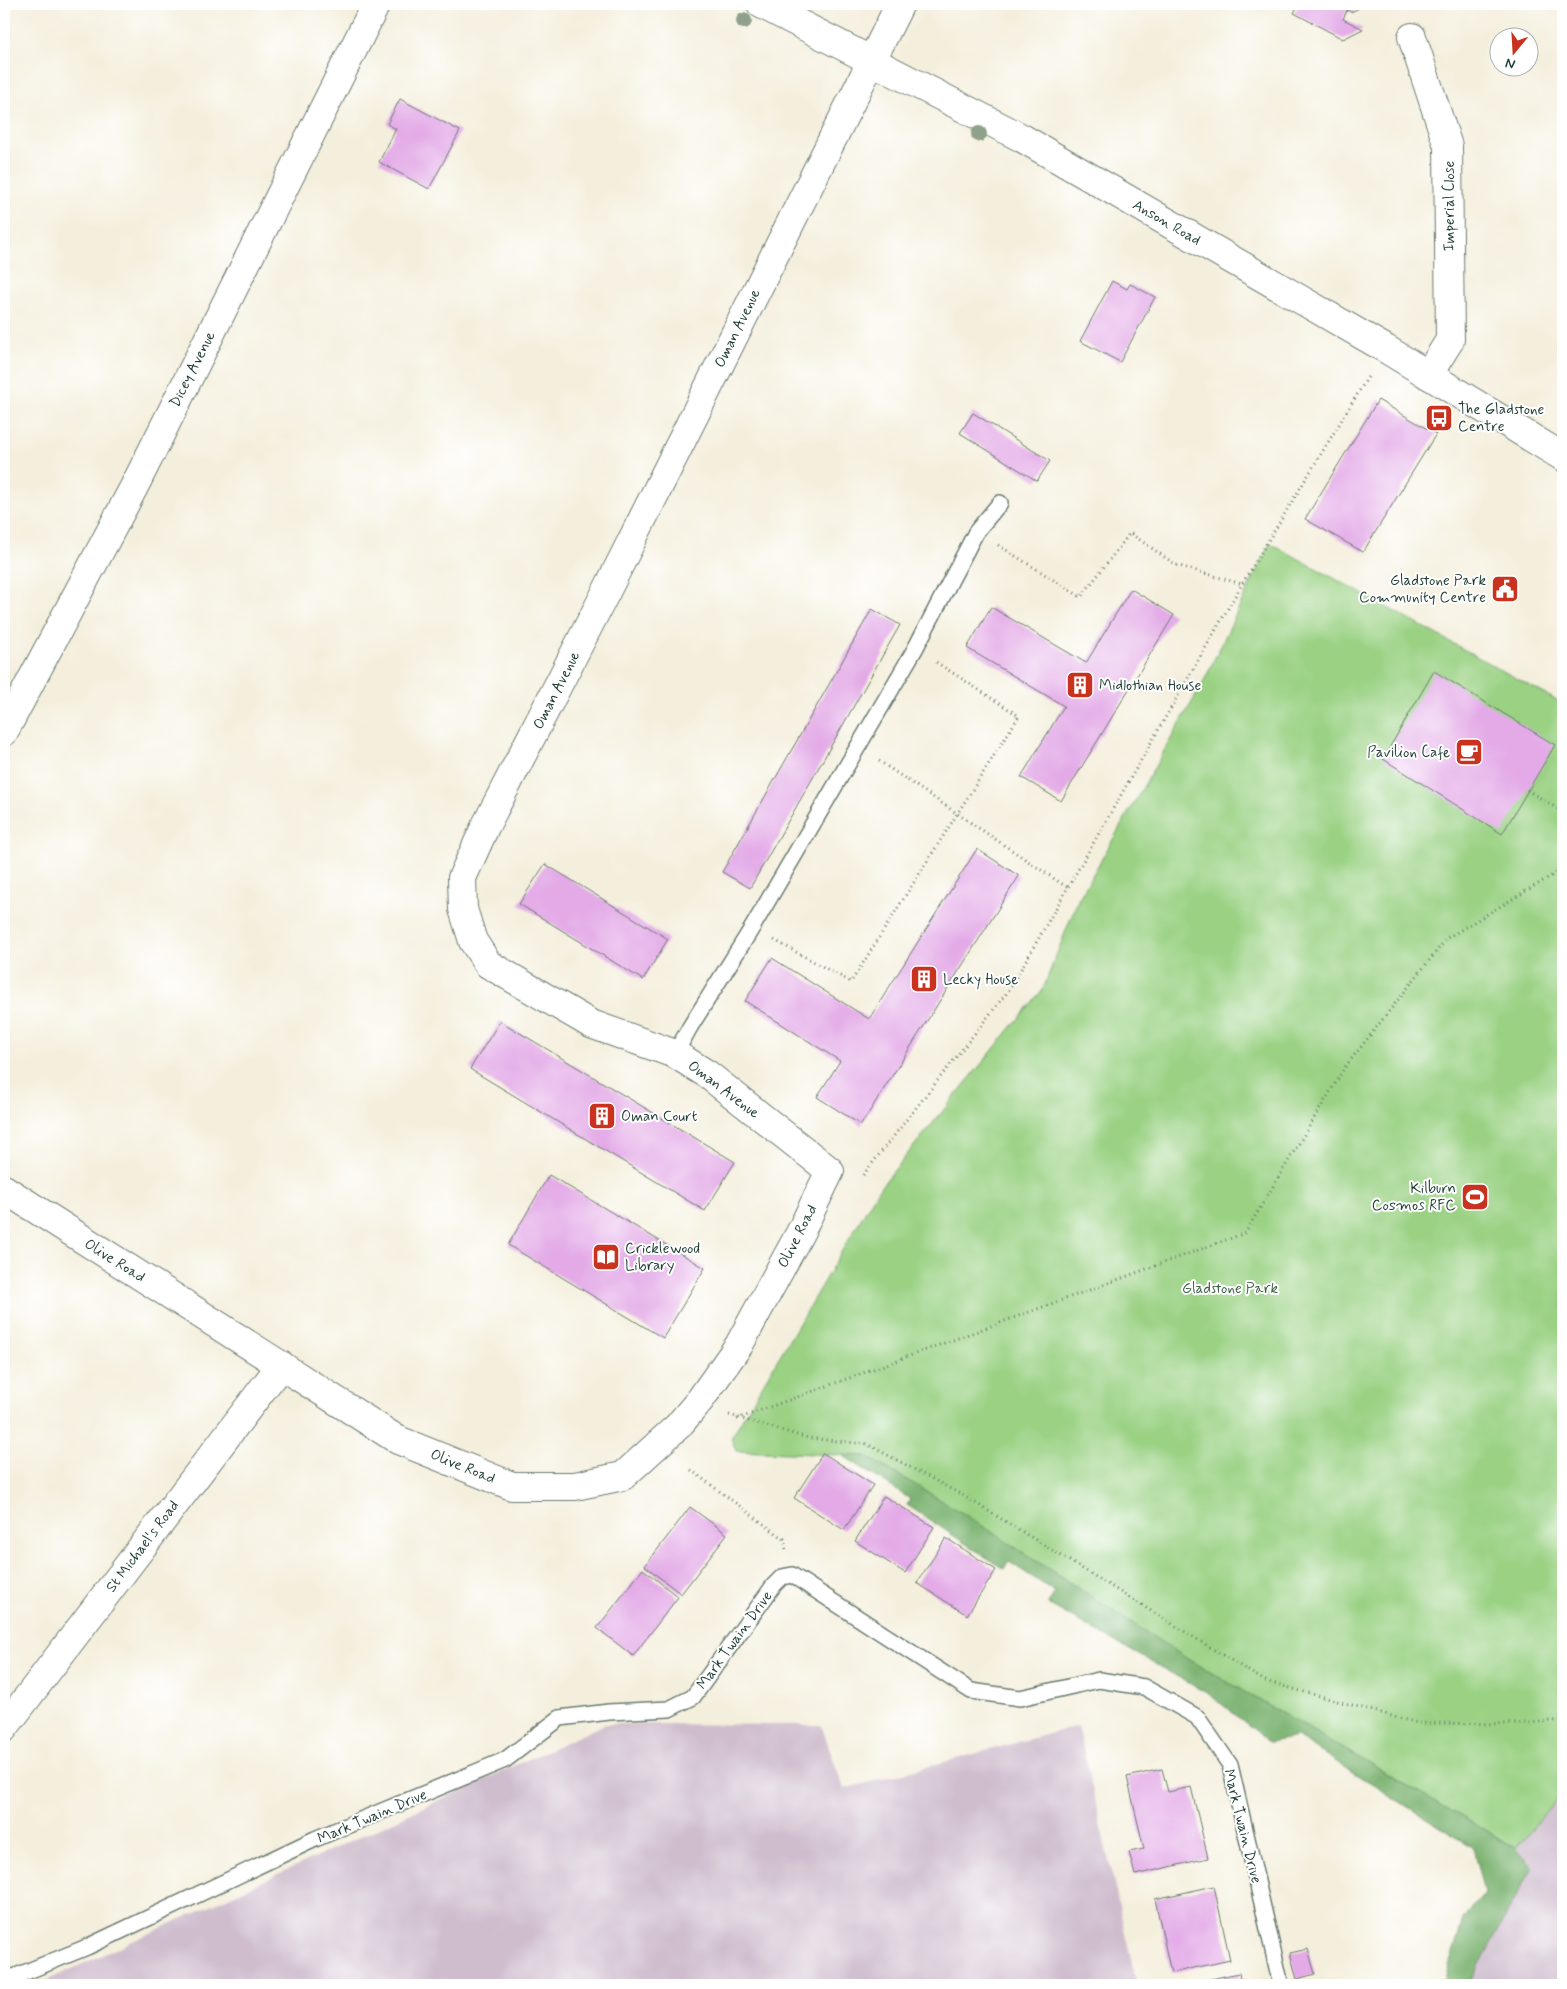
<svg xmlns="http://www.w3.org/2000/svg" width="1567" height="1989" font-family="Mynerve,sans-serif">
<rect width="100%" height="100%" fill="#fff"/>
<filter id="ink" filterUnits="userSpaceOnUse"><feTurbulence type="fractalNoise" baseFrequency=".02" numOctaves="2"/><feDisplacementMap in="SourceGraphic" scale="10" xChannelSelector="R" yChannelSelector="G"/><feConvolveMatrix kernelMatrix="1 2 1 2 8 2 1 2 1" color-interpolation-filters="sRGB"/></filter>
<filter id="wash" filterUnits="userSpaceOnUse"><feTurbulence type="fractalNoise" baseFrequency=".0096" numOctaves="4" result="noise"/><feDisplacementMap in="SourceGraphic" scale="20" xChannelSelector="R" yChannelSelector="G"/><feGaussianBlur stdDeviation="1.12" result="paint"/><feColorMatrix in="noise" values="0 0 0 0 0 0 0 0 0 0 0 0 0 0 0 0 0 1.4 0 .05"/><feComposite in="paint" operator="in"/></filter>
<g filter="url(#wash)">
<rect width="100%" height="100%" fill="#f4efdd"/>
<g fill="#cfbdce">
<path d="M605 1724 821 1725 844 1789 1078 1726 1137 1985H37Z"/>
<path d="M1563 1791V1985H1469L1532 1867 1516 1848Z"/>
</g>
<path fill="#9ad183" stroke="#5c875c" d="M1270 543 1563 704V1791L1516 1848 1189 1660 956 1509 866 1456 736 1451 731 1438 878 1190 1043 989 1078 900 1202 685Z"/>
<path fill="#7bb371" stroke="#4d7852" d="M842 1455 866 1456 956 1509 1189 1660 1516 1848 1532 1867 1469 1985H1443L1463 1920 1484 1893 1473 1848 1297 1737 1270 1742 1210 1695 1048 1604 1055 1592 1008 1561 1004 1569 907 1505 910 1499Z"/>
<g id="blocks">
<g fill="#e3aae7">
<path d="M1299 4H1367L1351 12 1347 10 1343 19 1363 29 1343 39 1294 13Z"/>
<path d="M400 99 460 131 429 189 379 162 396 129 387 124Z"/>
<path d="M1112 281 1127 289 1130 284 1155 297 1120 362 1080 341Z"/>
<path d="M1378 400 1436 434 1363 552 1305 519Z"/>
<path d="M973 413 1050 461 1037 481 960 433Z"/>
<path d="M1131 589 1174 615 1061 801 1021 777 1064 706 967 648 991 607 1086 663Z"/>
<path d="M872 609 900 625 750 888 722 872Z"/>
<path d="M1434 671 1555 745 1502 834 1383 759Z"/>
<path d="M977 849 1019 876 861 1125 817 1097 840 1061 745 1001 772 958 869 1019Z"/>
<path d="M545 864 668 939 643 980 519 904Z"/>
<path d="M500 1021 735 1162 705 1211 470 1069Z"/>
<path d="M549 1175 705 1268 663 1338 508 1245Z"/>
<path d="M823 1453 873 1485 844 1530 794 1498Z"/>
<path d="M884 1496 934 1527 905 1573 855 1541Z"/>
<path d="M690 1507 727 1534 681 1594 645 1566Z"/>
<path d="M946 1538 996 1570 967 1615 917 1583Z"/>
<path d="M643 1569 678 1597 633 1656 597 1628Z"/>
<path d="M1162 1769 1168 1792 1191 1787 1208 1858 1135 1875 1129 1852 1144 1849 1127 1777Z"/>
<path d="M1214 1886 1230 1960 1171 1973 1155 1899Z"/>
<path d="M1308 1949 1315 1974 1297 1979 1290 1953Z"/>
<path d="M1239 1973 1241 1985H1187V1984Z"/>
</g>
</g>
</g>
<g filter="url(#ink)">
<use href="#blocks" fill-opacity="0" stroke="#6a7b6f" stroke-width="1"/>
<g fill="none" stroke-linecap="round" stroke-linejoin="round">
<g stroke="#6a7b6f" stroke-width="18">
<g id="lane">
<path d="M675 1054 690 1027 752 928 915 649 976 532 1000 503"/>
<path d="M4 1981 87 1947 315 1839 505 1760 560 1718 609 1712 669 1709 693 1697 774 1585 782 1577 792 1575 971 1691 1020 1698 1099 1680 1144 1687 1197 1717 1230 1765 1281 1985"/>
</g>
</g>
<g stroke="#6a7b6f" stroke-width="30">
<g id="street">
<path d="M1412 37 1448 146 1450 340 1428 375"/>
<path d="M4 732 134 487 376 4"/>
<path d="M4 1189 398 1440 512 1486H575L623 1476 678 1426 700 1400 739 1345 800 1233 830 1171 707 1074 675 1054 591 1024 488 964 473 941 463 909 462 878 485 827 605 594 900 4"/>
<path d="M4 1728 281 1365"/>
</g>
</g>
<g stroke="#6a7b6f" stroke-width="30">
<path id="secondary" d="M761 4 1022 138 1386 349 1563 457"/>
</g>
<g stroke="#6a7b6f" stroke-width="3" stroke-dasharray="1 4" stroke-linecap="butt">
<path d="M998 545 1081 597 1130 533 1176 565 1242 584"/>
<path d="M879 761 1068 888"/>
<path d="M1527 790 1563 812"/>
<path d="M774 940 851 982 1019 716 936 662"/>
<path d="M863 1175 1009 990 1242 584 1369 375"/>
<path d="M729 1415 808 1438 867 1444 964 1496 1265 1681 1417 1723 1517 1724 1563 1720"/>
<path d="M737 1419 1245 1233 1345 1067 1447 938 1563 869"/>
<path d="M691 1470 784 1539 786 1550"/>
</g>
<use href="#lane" stroke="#fff" stroke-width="15"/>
<use href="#street" stroke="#fff" stroke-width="28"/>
<use href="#secondary" stroke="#fff" stroke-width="28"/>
</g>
<g fill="#90a18b">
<circle cx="744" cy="21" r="8"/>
<circle cx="979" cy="134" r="8"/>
</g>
</g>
<defs>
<g id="bus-square" transform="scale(1.4375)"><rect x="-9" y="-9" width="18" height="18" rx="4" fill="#c8321e" stroke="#fff"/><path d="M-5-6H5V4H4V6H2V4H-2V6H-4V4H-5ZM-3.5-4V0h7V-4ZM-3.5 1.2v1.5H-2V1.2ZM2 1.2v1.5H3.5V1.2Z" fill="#fff"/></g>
<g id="civic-square" transform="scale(1.4375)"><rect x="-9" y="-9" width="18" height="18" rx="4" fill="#c8321e" stroke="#fff"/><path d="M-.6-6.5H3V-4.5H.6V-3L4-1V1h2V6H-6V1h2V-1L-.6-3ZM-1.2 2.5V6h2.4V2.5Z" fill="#fff"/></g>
<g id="building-square" transform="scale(1.4375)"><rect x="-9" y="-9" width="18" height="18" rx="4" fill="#c8321e" stroke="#fff"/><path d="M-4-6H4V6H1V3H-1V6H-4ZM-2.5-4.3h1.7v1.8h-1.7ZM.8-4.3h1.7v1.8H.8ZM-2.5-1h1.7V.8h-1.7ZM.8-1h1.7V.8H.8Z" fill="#fff"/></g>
<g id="cafe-square" transform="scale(1.4375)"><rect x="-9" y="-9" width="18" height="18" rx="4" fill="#c8321e" stroke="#fff"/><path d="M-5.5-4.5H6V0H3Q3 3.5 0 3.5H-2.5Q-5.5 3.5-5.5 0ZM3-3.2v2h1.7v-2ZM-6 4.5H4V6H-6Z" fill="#fff"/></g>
<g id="stadium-square" transform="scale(1.4375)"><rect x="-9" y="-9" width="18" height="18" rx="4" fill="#c8321e" stroke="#fff"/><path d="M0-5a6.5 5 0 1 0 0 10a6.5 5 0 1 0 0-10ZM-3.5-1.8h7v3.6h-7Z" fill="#fff"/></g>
<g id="library-square" transform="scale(1.4375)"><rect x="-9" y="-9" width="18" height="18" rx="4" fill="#c8321e" stroke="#fff"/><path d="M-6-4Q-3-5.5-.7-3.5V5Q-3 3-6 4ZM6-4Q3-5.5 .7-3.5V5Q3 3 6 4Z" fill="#fff"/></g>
</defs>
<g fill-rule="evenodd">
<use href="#bus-square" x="1439" y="418"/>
<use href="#civic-square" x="1505" y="589"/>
<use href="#building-square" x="1080" y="685"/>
<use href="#cafe-square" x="1469" y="752"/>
<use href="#building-square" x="924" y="979"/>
<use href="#building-square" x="602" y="1116"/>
<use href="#stadium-square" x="1475" y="1197"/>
<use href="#library-square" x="606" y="1257"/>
</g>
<g text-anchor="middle" stroke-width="4" stroke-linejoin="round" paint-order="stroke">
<g font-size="15" fill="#1f3d34" stroke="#fff">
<text transform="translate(1449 206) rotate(-90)" y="5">Imperial Close</text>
<text transform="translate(1167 222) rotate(30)" y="5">Anson Road</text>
<text transform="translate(737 328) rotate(-64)" y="5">Oman Avenue</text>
<text transform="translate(192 369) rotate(-63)" y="5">Dicey Avenue</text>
<text transform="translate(556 690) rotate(-63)" y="5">Oman Avenue</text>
<text transform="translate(724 1089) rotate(37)" y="5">Oman Avenue</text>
<text transform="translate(797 1236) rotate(-63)" y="5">Olive Road</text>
<text transform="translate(115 1260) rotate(32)" y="5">Olive Road</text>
<text transform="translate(463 1466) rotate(22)" y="5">Olive Road</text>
<text transform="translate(142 1546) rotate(-53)" y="5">St Michael's Road</text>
<text transform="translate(734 1640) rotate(-54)" y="5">Mark Twain Drive</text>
<text transform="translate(372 1816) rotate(-23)" y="5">Mark Twain Drive</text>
<text transform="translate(1243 1826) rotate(76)" y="5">Mark Twain Drive</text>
</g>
<g font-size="15" fill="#1f3d34" stroke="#fff" text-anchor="start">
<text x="1458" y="414">The Gladstone<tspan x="1458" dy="17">Centre</tspan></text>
<text x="1486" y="585" text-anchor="end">Gladstone Park<tspan x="1486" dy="17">Community Centre</tspan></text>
<text x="1099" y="690">Midlothian House</text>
<text x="1450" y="757" text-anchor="end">Pavilion Cafe</text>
<text x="943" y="984">Lecky House</text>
<text x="621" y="1121">Oman Court</text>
<text x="1456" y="1193" text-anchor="end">Kilburn<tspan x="1456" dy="17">Cosmos RFC</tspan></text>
<text x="625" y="1253">Cricklewood<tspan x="625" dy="17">Library</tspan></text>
</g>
<g font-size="15" fill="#3e6248" stroke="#fff">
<text x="1230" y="1293">Gladstone Park</text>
</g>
</g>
<rect width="1567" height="1989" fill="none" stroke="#fff" stroke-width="20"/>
<g transform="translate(1514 52) rotate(198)"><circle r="24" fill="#ffffff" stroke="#a5b1ae"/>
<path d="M0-4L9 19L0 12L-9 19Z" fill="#c8321e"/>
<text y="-8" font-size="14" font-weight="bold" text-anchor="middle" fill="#1f3d34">N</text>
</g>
</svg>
